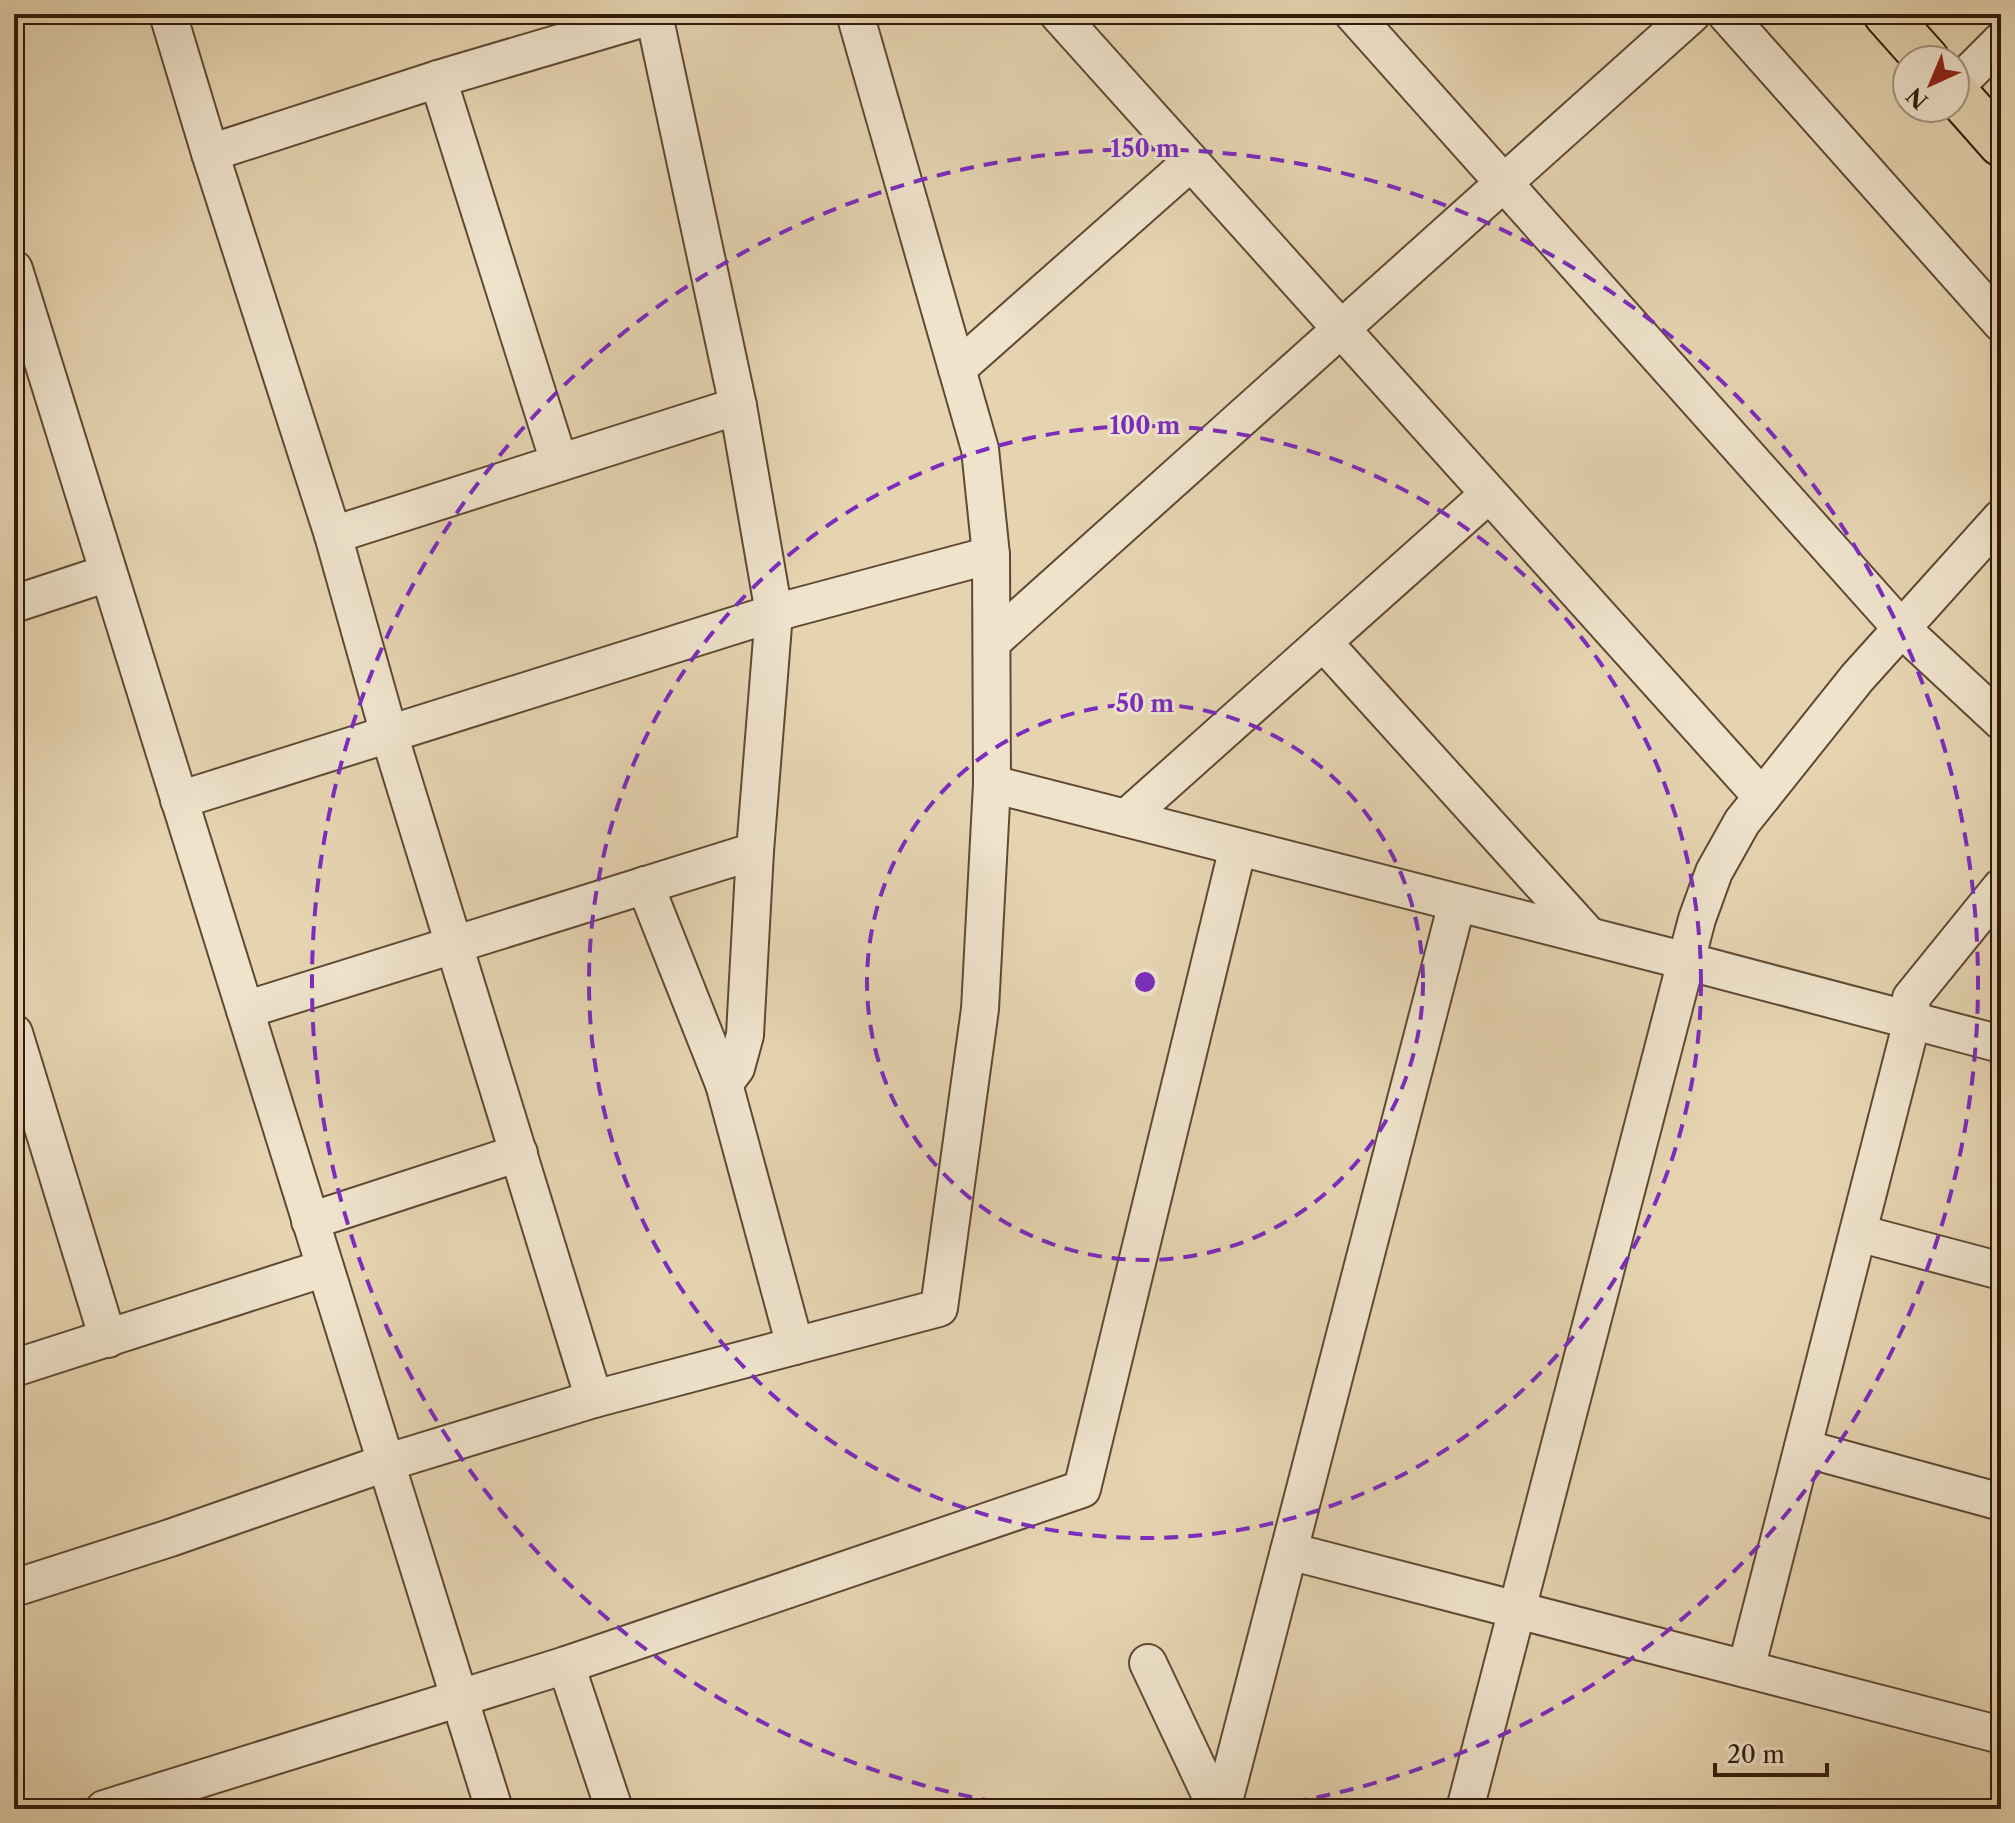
<svg xmlns="http://www.w3.org/2000/svg" width="2015" height="1823" font-family="'Libre Caslon Text',serif">
<rect width="100%" height="100%" fill="#e6d4b1"/>
<filter id="stains"><feTurbulence type="fractalNoise" baseFrequency=".0025" numOctaves="4"/><feColorMatrix values="0 0 0 0 .2 0 0 0 0 .09 0 0 0 0 .02 0 0 0 .5 -.17"/></filter>
<radialGradient id="worn" r=".72"><stop offset=".6" stop-color="#630" stop-opacity="0"/><stop offset="1" stop-color="#630" stop-opacity=".3"/></radialGradient>
<g fill="none" stroke-linecap="round" stroke-linejoin="round">
<g stroke="#5f4934" stroke-width="40">
<g id="street">
<path d="M168 14 210 153 333 535 389 734 594 1399"/>
<path d="M1058 14 1762 797"/>
<path d="M1353 14 1901 628 2001 721"/>
<path d="M1726 14 2001 323"/>
<path d="M654 15 738 406 774 613 755 851 745 1035 736 1068 724 1084"/>
<path d="M438 79 559 462"/>
<path d="M1955 87 2001 41"/>
<path d="M210 153 438 79 658 14"/>
<path d="M14 269 494 1809"/>
<path d="M957 369 1191 162"/>
<path d="M333 535 738 406"/>
<path d="M14 604 108 573"/>
<path d="M992 642 1692 14"/>
<path d="M1323 642 1589 936"/>
<path d="M992 784 1686 961 2001 1044"/>
<path d="M179 800 774 613 991 555"/>
<path d="M1126 818 1489 494"/>
<path d="M645 885 724 1084 795 1346"/>
<path d="M245 1010 755 851"/>
<path d="M14 1033 108 1339"/>
<path d="M310 1221 519 1153"/>
<path d="M1858 1233 2001 1271"/>
<path d="M14 1368 325 1268"/>
<path d="M1803 1448 2001 1502"/>
<path d="M1289 1551 2001 1735"/>
<path d="M14 1588 170 1538 385 1463 594 1399 939 1308 980 1009 992 784 991 555 980 449 855 14"/>
<path d="M1148 1663 1217 1809"/>
<path d="M566 1665 614 1809"/>
<path d="M1746 1669 1912 1021 1911 998 2001 887"/>
<path d="M104 1809 566 1665 1082 1489 1238 847"/>
<path d="M1222 1809 1457 903"/>
<path d="M1465 1809 1686 961 1697 919 1714 872 1742 822 1857 678 2001 518"/>
</g>
</g>
<g stroke="#321b0a" stroke-width="48">
<g id="primary">
<path d="M1886 14 1927 60"/>
<path d="M1955 92 2001 144"/>
</g>
</g>
<use href="#street" stroke="#efe3cc" stroke-width="36"/>
<use href="#primary" stroke="#e6d4b1" stroke-width="44"/>
</g>
<g fill="none" stroke="#7b2cbf" stroke-width="4" stroke-dasharray="14 10">
<circle cx="1145" cy="982" r="278"/>
<circle cx="1145" cy="982" r="556"/>
<path d="M1043 1809A833 833 0 1 1 1247 1809"/>
</g>
<circle cx="1145" cy="982" r="12" fill="#7b2cbf" stroke="#efe3cc" stroke-width="4"/>
<g font-size="24" text-anchor="middle" font-weight="bold" fill="#7b2cbf" stroke="#efe3cc" stroke-width="6" stroke-linejoin="round" paint-order="stroke">
<text x="1145" y="157">150 m</text>
<text x="1145" y="434">100 m</text>
<text x="1145" y="712">50 m</text>
</g>
<rect width="2015" height="1823" fill="none" stroke="#e6d4b1" stroke-width="48"/>
<rect x="16" y="16" width="1983" height="1791" fill="none" stroke="#321b0a" stroke-width="4"/>
<rect x="24" y="24" width="1967" height="1775" fill="none" stroke="#321b0a" stroke-width="2"/>
<g transform="translate(1931 84) rotate(224)"><circle r="38" fill="#efe3cc" stroke="#a3937e" stroke-width="2"/>
<path d="M0-6L14 30L0 20L-14 30Z" fill="#8f2418"/>
<text y="-12" font-size="22" font-weight="bold" text-anchor="middle" fill="#321b0a">N</text>
</g>
<path d="M1715 1763v12h112v-12" fill="none" stroke="#321b0a" stroke-width="4"/>
<text x="1727" y="1763" font-size="24" fill="#321b0a" stroke="#efe3cc" stroke-width="6" paint-order="stroke">20 m</text>
<rect width="100%" height="100%" filter="url(#stains)"/>
<rect width="100%" height="100%" fill="url(#worn)"/>
</svg>
